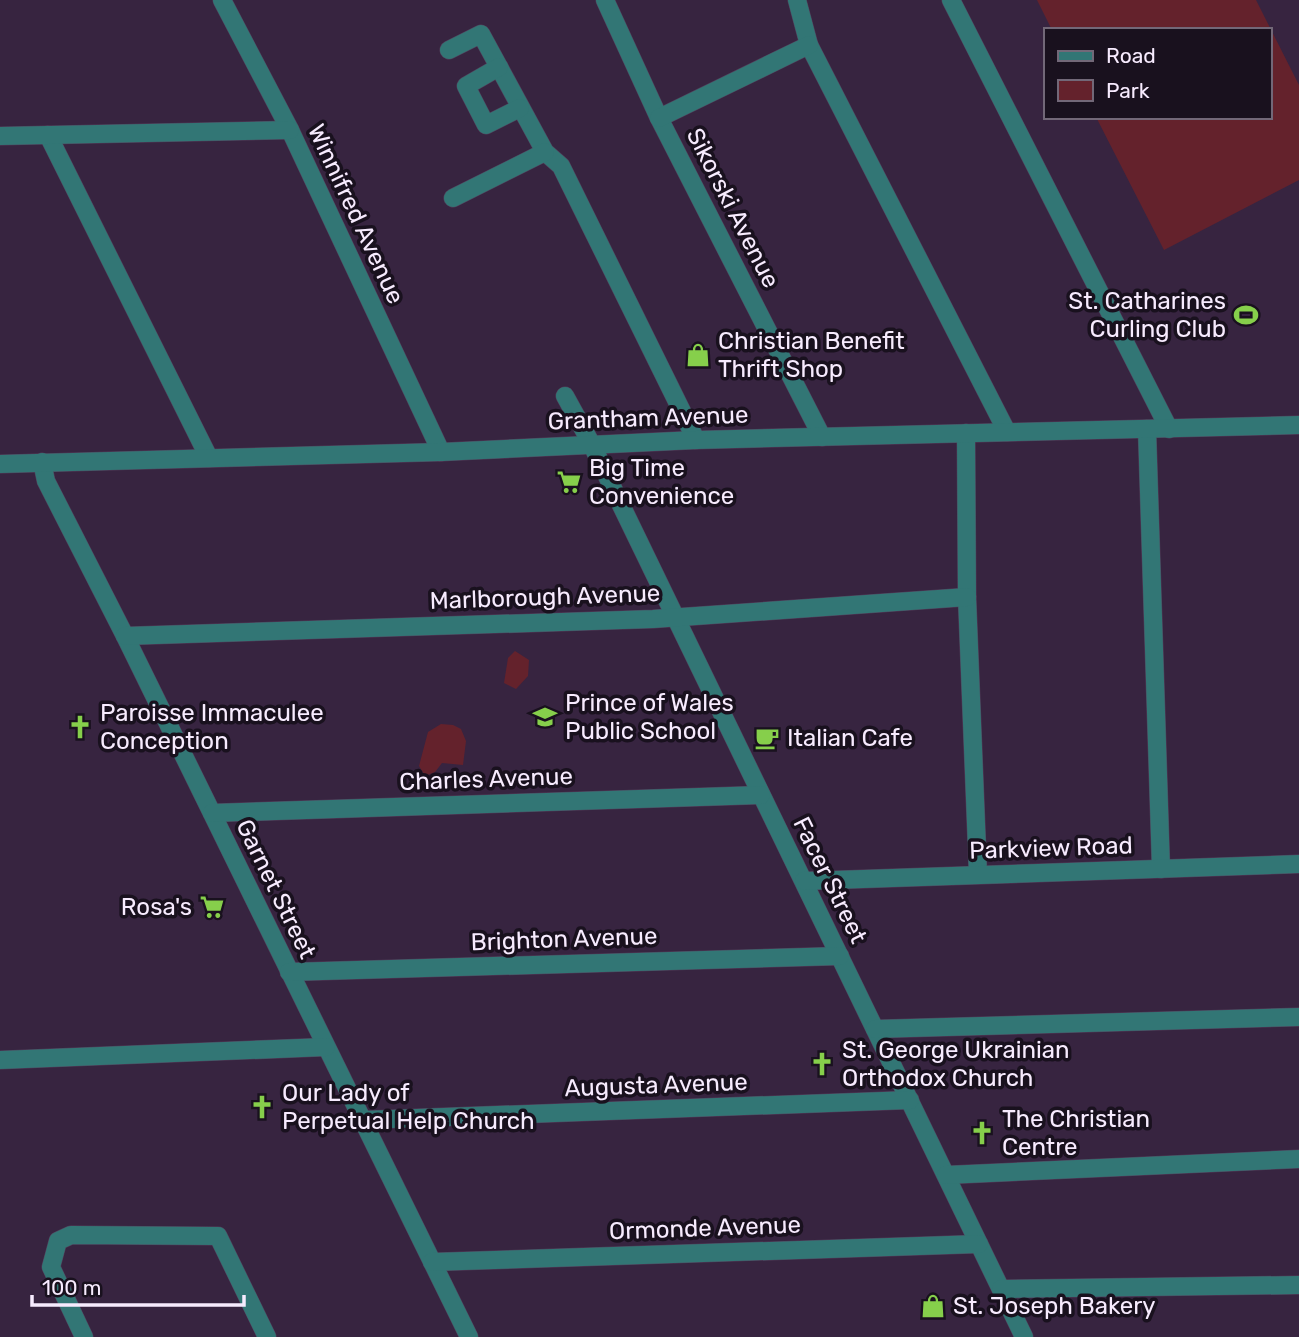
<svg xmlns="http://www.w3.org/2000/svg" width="1299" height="1337" font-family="Rubik,sans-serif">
<rect width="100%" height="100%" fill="#372440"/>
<g fill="#64222c">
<path d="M1037 0H1256L1299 85V180L1164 250 1096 117H1269V30H1052Z"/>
<path d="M515 651 529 660 528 676 516 689 504 683 508 658Z"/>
<path d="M441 724 453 725 461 729 466 741 463 765 442 763 435 772 425 776 419 766 428 732Z"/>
</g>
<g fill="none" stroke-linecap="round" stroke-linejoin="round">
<g stroke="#52405b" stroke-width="19">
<g id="minor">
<path d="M222 0 290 130 441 452"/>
<path d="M605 0 659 118 822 437"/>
<path d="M797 0 809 45 1007 432"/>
<path d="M951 0 1169 429"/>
<path d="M449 50 481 34 545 152 561 166 696 440"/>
<path d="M499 67 466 86 486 125 520 108"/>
<path d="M659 118 809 45"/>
<path d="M48 135 209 458"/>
<path d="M0 136 290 130"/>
<path d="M453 198 545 152"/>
<path d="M565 396 592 445 1024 1337"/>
<path d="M1147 429 1161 869"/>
<path d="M966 433 967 597 978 874"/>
<path d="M42 462 46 481 125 636 469 1337"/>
<path d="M0 464 441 452 696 440 1299 425"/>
<path d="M125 636 653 619 967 597"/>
<path d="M212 813 761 795"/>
<path d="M804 881 1299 864"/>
<path d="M289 972 840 956"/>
<path d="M875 1029 1299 1017"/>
<path d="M0 1060 326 1047"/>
<path d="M363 1120 910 1100"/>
<path d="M946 1175 1299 1159"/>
<path d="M432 1262 979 1244"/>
<path d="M1001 1289 1299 1285"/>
<path d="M84 1337 51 1267 58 1241 71 1235 218 1236 267 1337"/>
</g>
</g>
<use href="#minor" stroke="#327675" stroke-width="18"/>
</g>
<defs>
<g id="stadium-bare" transform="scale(1.89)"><path d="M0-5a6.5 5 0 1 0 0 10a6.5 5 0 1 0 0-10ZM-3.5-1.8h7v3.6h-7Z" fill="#86cf4b" stroke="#19111e" stroke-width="2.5" paint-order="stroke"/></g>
<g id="shop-bare" transform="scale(1.89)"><path d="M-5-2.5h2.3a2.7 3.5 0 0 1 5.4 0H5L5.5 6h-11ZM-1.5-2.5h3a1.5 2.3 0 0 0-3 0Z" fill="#86cf4b" stroke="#19111e" stroke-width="2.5" paint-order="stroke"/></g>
<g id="supermarket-bare" transform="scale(1.89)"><path d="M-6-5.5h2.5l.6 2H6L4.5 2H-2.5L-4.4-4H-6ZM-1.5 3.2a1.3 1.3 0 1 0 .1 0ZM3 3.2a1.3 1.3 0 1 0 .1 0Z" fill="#86cf4b" stroke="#19111e" stroke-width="2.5" paint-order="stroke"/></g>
<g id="school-bare" transform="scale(1.89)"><path d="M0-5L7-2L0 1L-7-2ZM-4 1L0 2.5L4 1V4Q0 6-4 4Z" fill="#86cf4b" stroke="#19111e" stroke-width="2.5" paint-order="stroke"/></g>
<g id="church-bare" transform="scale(1.89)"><path d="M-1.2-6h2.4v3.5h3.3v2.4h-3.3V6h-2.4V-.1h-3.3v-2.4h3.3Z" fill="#86cf4b" stroke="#19111e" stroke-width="2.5" paint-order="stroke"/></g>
<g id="cafe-bare" transform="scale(1.89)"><path d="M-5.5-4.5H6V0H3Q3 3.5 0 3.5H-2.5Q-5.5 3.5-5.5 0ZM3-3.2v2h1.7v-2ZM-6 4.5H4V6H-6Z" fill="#86cf4b" stroke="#19111e" stroke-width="2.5" paint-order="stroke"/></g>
</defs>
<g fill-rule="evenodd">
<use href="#stadium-bare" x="1246" y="315"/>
<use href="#shop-bare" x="698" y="355"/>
<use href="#supermarket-bare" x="569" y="482"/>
<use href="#school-bare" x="545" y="717"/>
<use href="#church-bare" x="80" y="727"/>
<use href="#cafe-bare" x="767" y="738"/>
<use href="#supermarket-bare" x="212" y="907"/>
<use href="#church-bare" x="822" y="1064"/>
<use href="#church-bare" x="262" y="1107"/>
<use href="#church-bare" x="982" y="1133"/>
<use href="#shop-bare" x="933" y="1306"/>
</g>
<g text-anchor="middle" stroke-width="7" stroke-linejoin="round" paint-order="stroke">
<g font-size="24" fill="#f7ebfe" stroke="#19111e">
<text transform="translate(733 208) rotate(63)" y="8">Sikorski Avenue</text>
<text transform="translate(356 214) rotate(65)" y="8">Winnifred Avenue</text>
<text transform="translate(648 418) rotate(-2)" y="8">Grantham Avenue</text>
<text transform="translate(545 597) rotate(-2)" y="8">Marlborough Avenue</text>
<text transform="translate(486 779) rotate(-2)" y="8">Charles Avenue</text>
<text transform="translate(1051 848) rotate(-2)" y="8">Parkview Road</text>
<text transform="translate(830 880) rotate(64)" y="8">Facer Street</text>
<text transform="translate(276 889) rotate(64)" y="8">Garnet Street</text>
<text transform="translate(564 939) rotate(-2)" y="8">Brighton Avenue</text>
<text transform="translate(656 1085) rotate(-2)" y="8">Augusta Avenue</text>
<text transform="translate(705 1228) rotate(-2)" y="8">Ormonde Avenue</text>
</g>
<g font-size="24" fill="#f7ebfe" stroke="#19111e" text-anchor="start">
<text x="1226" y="309" text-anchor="end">St. Catharines<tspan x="1226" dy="28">Curling Club</tspan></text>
<text x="718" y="349">Christian Benefit<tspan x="718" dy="28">Thrift Shop</tspan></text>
<text x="589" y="476">Big Time<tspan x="589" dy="28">Convenience</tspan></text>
<text x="565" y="711">Prince of Wales<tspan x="565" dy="28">Public School</tspan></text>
<text x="100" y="721">Paroisse Immaculee<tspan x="100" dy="28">Conception</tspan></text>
<text x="787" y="746">Italian Cafe</text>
<text x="192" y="915" text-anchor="end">Rosa's</text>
<text x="842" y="1058">St. George Ukrainian<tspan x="842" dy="28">Orthodox Church</tspan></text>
<text x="282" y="1101">Our Lady of<tspan x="282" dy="28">Perpetual Help Church</tspan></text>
<text x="1002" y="1127">The Christian<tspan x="1002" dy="28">Centre</tspan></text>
<text x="953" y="1314">St. Joseph Bakery</text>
</g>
</g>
<rect x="1044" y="28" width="228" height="91" fill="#19111e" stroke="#726878" stroke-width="2"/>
<rect x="1058" y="51" width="35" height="10" fill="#327675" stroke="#726878" stroke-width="2"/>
<text x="1106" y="63" font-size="21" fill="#f7ebfe">Road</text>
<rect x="1058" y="80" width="35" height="21" fill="#64222c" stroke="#726878" stroke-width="2"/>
<text x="1106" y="98" font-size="21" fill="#f7ebfe">Park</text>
<path d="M32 1295v10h212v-10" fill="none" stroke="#f7ebfe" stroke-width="3.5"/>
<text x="42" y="1295" font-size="21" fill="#f7ebfe" stroke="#19111e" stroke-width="5" paint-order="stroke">100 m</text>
</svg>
